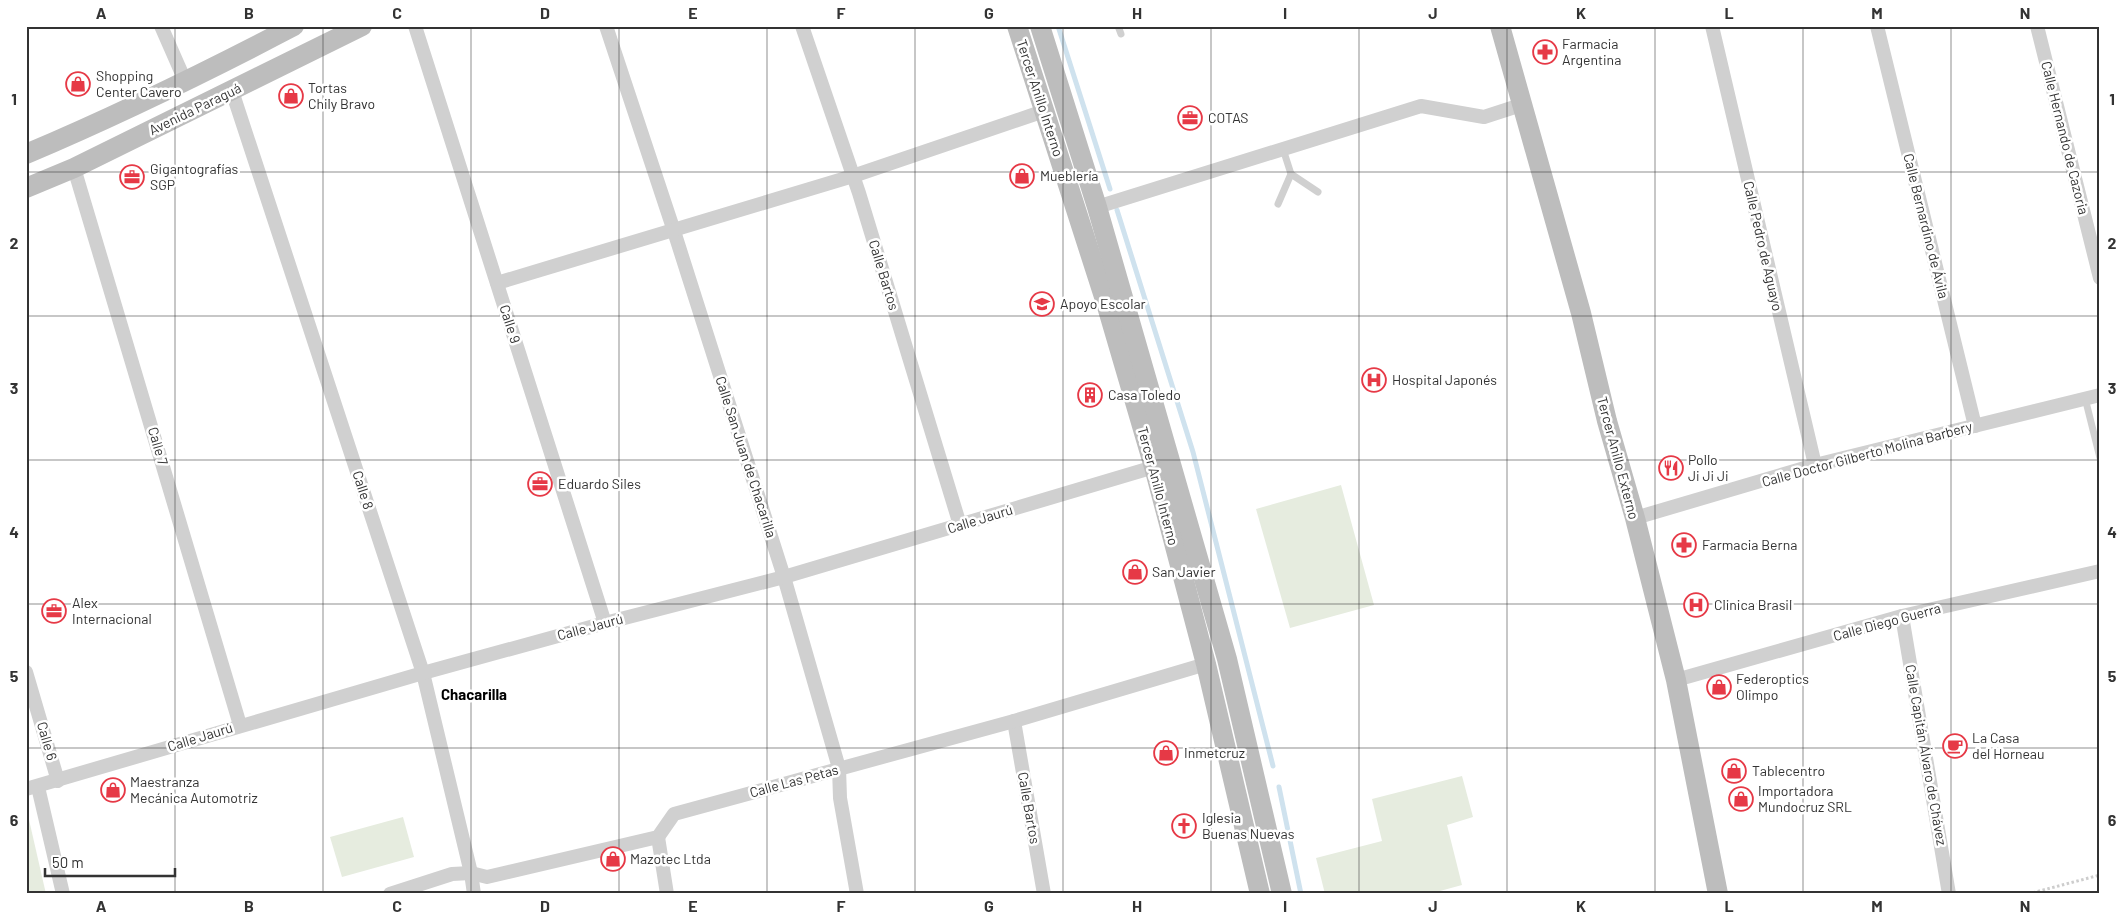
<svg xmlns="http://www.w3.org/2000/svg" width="2126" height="920" font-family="Barlow,sans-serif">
<rect width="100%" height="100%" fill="#fff"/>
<g fill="#e6ecdf">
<path d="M1341 485 1374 605 1290 628 1256 509Z"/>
<path d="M1462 776 1473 817 1447 825 1462 885 1429 894H1325L1316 858 1382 841 1372 799Z"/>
<path d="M26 810 27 811 46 894H26Z"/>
<path d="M403 817 414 857 342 877 330 837Z"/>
</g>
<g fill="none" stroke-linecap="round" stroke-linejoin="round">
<g stroke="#cfe2ee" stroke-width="5">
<path d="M1058 26 1110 189"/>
<path d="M1117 210 1193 452 1273 766"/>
<path d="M1279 787 1301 894"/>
</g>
<path stroke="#cdcdcd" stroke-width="3" stroke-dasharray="2.5 2.5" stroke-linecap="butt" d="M2028 894 2100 875"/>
<g stroke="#d0d0d0" stroke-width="7">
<path d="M1118 26 1121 34"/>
<path d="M1291 174 1318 192"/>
<path d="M1278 204 1291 174 1283 149"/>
<path d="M2085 398 2100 458"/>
</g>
<g stroke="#d0d0d0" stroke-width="14">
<path d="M161 26 186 83"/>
<path d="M415 26 605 623"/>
<path d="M606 26 673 228 784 577 839 768 840 798 857 894"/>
<path d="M802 26 859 193 960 525"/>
<path d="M1712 26 1815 465"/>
<path d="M1877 26 1975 426"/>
<path d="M2037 26 2100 278"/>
<path d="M232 91 423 673 471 873 474 894"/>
<path d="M74 168 240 725"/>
<path d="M1097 207 1421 106 1484 117 1521 105"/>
<path d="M497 283 853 176 1044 111"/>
<path d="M1635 518 1815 465 2100 395"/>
<path d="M1902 616 1949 894"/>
<path d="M26 672 58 781"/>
<path d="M1676 680 1902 616 2100 571"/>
<path d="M1014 721 1044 894"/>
<path d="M38 787 63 894"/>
<path d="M26 789 423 673 605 623 784 577 1154 467"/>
<path d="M658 837 667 894"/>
<path d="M390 894 452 874 471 873 487 877 658 837 674 814 1014 721 1206 664"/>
</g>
<g stroke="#bdbdbd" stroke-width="20">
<path d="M1017 26 1106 303 1154 467 1206 664 1260 894"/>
<path d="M1040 26 1097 207 1227 659 1282 894"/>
<path d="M1500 26 1581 313 1607 421 1635 518 1676 680 1718 894"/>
<path d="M26 154C118 115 206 72 294 26"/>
<path d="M26 188 74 168 362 26"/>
</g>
</g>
<path fill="none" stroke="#333" stroke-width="1" stroke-opacity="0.55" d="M175 26V894M323 26V894M471 26V894M619 26V894M767 26V894M915 26V894M1063 26V894M1211 26V894M1359 26V894M1507 26V894M1655 26V894M1803 26V894M1951 26V894M26 172H2100M26 316H2100M26 460H2100M26 604H2100M26 748H2100"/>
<defs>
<g id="pharmacy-ring" transform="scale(1.25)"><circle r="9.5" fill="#fff" stroke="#e63946" stroke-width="1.5"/><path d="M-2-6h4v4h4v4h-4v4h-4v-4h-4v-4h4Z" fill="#e63946"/></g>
<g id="shop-ring" transform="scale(1.25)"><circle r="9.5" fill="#fff" stroke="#e63946" stroke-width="1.5"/><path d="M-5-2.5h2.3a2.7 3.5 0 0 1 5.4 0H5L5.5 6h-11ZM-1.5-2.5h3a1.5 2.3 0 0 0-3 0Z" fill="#e63946"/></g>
<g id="office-ring" transform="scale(1.25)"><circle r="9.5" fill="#fff" stroke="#e63946" stroke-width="1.5"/><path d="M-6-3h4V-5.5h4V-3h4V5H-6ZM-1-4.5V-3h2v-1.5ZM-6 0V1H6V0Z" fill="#e63946"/></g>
<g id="school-ring" transform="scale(1.25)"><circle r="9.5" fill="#fff" stroke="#e63946" stroke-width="1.5"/><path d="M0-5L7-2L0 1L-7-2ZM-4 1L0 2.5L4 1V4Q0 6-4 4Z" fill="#e63946"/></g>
<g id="hospital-ring" transform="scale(1.25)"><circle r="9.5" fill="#fff" stroke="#e63946" stroke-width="1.5"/><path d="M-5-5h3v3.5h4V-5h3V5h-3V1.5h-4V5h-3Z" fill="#e63946"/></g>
<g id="building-ring" transform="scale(1.25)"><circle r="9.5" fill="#fff" stroke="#e63946" stroke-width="1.5"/><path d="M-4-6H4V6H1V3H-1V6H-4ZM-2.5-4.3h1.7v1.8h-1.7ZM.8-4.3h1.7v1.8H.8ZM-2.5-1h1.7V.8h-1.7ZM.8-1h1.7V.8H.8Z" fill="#e63946"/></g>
<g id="restaurant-ring" transform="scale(1.25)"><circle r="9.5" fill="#fff" stroke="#e63946" stroke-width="1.5"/><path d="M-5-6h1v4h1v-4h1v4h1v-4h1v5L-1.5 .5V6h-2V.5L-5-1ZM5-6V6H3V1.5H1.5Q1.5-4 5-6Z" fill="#e63946"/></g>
<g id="cafe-ring" transform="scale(1.25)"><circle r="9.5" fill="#fff" stroke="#e63946" stroke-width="1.5"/><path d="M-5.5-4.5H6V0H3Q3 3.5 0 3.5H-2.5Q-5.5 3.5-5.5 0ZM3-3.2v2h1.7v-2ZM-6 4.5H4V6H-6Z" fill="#e63946"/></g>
<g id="church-ring" transform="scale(1.25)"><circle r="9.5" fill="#fff" stroke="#e63946" stroke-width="1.5"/><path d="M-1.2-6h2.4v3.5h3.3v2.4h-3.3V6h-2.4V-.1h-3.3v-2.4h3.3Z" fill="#e63946"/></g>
</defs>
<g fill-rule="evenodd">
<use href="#pharmacy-ring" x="1545" y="52"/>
<use href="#shop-ring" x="78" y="84"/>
<use href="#shop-ring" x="291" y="96"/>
<use href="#office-ring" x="1190" y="118"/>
<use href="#shop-ring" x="1022" y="176"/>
<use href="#office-ring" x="132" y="177"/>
<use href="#school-ring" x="1042" y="304"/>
<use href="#hospital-ring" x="1374" y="380"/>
<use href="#building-ring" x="1090" y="395"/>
<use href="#restaurant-ring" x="1671" y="468"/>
<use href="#office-ring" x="540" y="484"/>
<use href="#pharmacy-ring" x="1684" y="545"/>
<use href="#shop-ring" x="1135" y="572"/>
<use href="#hospital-ring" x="1696" y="605"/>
<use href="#office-ring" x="54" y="611"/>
<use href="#shop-ring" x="1719" y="687"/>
<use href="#cafe-ring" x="1955" y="746"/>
<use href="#shop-ring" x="1166" y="753"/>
<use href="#shop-ring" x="1734" y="771"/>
<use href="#shop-ring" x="113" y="790"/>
<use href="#shop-ring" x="1741" y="799"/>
<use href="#church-ring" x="1184" y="826"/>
<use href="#shop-ring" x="613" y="859"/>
</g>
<g text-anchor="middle" stroke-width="5" stroke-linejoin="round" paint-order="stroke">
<g font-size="14" fill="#333" stroke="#fff" text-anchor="start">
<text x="1562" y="49">Farmacia<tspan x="1562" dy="16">Argentina</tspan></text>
<text x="96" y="81">Shopping<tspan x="96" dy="16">Center Cavero</tspan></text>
<text x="308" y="93">Tortas<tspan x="308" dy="16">Chily Bravo</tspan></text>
<text x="1208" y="123">COTAS</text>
<text x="150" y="174">Gigantografías<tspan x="150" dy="16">SGP</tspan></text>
<text x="1040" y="181">Mueblería</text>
<text x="1060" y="309">Apoyo Escolar</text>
<text x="1392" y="385">Hospital Japonés</text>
<text x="1108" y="400">Casa Toledo</text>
<text x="1688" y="465">Pollo<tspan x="1688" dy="16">Ji Ji Ji</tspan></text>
<text x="558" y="489">Eduardo Siles</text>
<text x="1702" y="550">Farmacia Berna</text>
<text x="1152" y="577">San Javier</text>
<text x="72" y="608">Alex<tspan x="72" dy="16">Internacional</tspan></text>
<text x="1714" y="610">Clinica Brasil</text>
<text x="1736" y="684">Federoptics<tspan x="1736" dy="16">Olimpo</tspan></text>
<text x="1972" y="743">La Casa<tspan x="1972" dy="16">del Horneau</tspan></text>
<text x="1184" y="758">Inmetcruz</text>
<text x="1752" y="776">Tablecentro</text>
<text x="130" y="787">Maestranza<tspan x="130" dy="16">Mecánica Automotriz</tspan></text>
<text x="1758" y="796">Importadora<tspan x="1758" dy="16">Mundocruz SRL</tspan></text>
<text x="1202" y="823">Iglesia<tspan x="1202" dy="16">Buenas Nuevas</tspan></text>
<text x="630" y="864">Mazotec Ltda</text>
</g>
<g font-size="14" fill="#333" stroke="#fff">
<text transform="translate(1040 98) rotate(72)" y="5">Tercer Anillo Interno</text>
<text transform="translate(195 109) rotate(-26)" y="5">Avenida Paraguá</text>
<text transform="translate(2065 138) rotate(76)" y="5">Calle Hernando de Cazoria</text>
<text transform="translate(1926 226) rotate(76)" y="5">Calle Bernardino de Ávila</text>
<text transform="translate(1763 246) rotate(77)" y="5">Calle Pedro de Aguayo</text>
<text transform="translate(884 275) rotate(73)" y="5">Calle Bartos</text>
<text transform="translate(510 324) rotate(72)" y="5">Calle 9</text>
<text transform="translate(158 446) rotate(74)" y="5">Calle 7</text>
<text transform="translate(1867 454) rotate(-15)" y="5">Calle Doctor Gilberto Molina Barbery</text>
<text transform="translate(746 457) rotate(72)" y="5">Calle San Juan de Chacarilla</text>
<text transform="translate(1618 458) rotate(75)" y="5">Tercer Anillo Externo</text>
<text transform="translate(1158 486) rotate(75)" y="5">Tercer Anillo Interno</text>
<text transform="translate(363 490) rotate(72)" y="5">Calle 8</text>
<text transform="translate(980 519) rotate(-17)" y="5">Calle Jaurú</text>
<text transform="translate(1887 622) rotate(-15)" y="5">Calle Diego Guerra</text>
<text transform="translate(590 627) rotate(-15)" y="5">Calle Jaurú</text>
<text transform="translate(200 737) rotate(-17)" y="5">Calle Jaurú</text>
<text transform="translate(47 741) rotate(74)" y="5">Calle 6</text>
<text transform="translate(1926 755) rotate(80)" y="5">Calle Capitán Álvaro de Chávez</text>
<text transform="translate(794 781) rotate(-15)" y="5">Calle Las Petas</text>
<text transform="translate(1029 808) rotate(80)" y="5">Calle Bartos</text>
</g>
<g font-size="15" font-weight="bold" fill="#000" stroke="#fff">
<text x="474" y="700">Chacarilla</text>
</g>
</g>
<rect width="2126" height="920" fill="none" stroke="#ffffff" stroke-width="55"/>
<path d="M45 868v8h130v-8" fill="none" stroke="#333333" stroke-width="2.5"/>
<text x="52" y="868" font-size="15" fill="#333333" stroke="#ffffff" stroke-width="4" paint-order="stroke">50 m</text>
<rect x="28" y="28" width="2070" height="864" fill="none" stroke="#333" stroke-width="2"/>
<g font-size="16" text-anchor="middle" font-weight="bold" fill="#333">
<text x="101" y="19">A</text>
<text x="249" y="19">B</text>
<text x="397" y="19">C</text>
<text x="545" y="19">D</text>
<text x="693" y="19">E</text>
<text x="841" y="19">F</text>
<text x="989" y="19">G</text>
<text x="1137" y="19">H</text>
<text x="1285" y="19">I</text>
<text x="1433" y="19">J</text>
<text x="1581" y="19">K</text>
<text x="1729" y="19">L</text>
<text x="1877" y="19">M</text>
<text x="2025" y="19">N</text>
<text x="14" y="105">1</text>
<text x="2112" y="105">1</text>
<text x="14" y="249">2</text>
<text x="2112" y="249">2</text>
<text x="14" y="394">3</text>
<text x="2112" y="394">3</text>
<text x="14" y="538">4</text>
<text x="2112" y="538">4</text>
<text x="14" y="682">5</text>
<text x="2112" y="682">5</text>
<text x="14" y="826">6</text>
<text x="2112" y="826">6</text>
<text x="101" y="912">A</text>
<text x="249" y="912">B</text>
<text x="397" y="912">C</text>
<text x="545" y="912">D</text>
<text x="693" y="912">E</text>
<text x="841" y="912">F</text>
<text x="989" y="912">G</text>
<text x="1137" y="912">H</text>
<text x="1285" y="912">I</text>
<text x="1433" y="912">J</text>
<text x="1581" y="912">K</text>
<text x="1729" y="912">L</text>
<text x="1877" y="912">M</text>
<text x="2025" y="912">N</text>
</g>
</svg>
